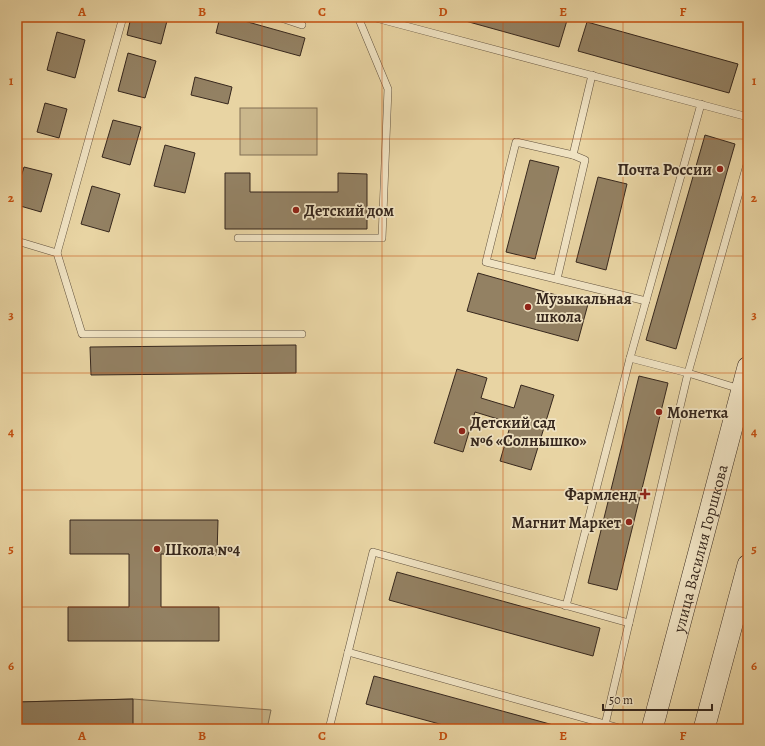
<svg xmlns="http://www.w3.org/2000/svg" width="765" height="746" font-family="Alegreya,serif">
<rect width="100%" height="100%" fill="#e8d4a3"/>
<filter id="stains"><feTurbulence type="fractalNoise" baseFrequency=".005" numOctaves="4"/><feColorMatrix values="0 0 0 0 .2 0 0 0 0 .09 0 0 0 0 .02 0 0 0 .5 -.17"/></filter>
<radialGradient id="worn" r=".72"><stop offset=".6" stop-color="#630" stop-opacity="0"/><stop offset="1" stop-color="#630" stop-opacity=".3"/></radialGradient>
<g fill="#cab78c" stroke="#806f54">
<rect x="240" y="108" width="77" height="47"/>
<path d="M133 699 271 710 267 729H17V702Z"/>
</g>
<g fill="#938163" stroke="#36271d">
<path d="M131 17H168L161 44 127 35Z"/>
<path d="M220 17H230L305 38 300 56 216 33Z"/>
<path d="M451 17H568L559 47Z"/>
<path d="M587 22 738 64 729 93 578 51Z"/>
<path d="M57 32 85 40 75 78 47 70Z"/>
<path d="M128 53 156 61 145 98 118 91Z"/>
<path d="M195 77 232 87 228 104 191 95Z"/>
<path d="M45 103 67 109 59 138 37 132Z"/>
<path d="M113 120 141 127 130 165 102 157Z"/>
<path d="M705 135 735 144 676 349 646 340Z"/>
<path d="M165 145 195 153 185 193 154 186Z"/>
<path d="M530 160 559 167 535 259 506 252Z"/>
<path d="M24 167 52 174 41 212 17 205V190Z"/>
<path d="M225 173H250V192H338V173L367 174V229H225Z"/>
<path d="M598 177 627 184 606 270 576 262Z"/>
<path d="M92 186 120 194 109 232 81 224Z"/>
<path d="M478 273 588 304 578 341 467 311Z"/>
<path d="M296 345V373L91 375 90 347Z"/>
<path d="M457 369 487 378 481 398 514 408 521 385 554 395 531 470 500 461 511 423 475 412 463 452 434 443Z"/>
<path d="M639 376 668 383 617 590 588 583Z"/>
<path d="M70 520H218L217 555 161 554V607H219V641H68V607H129V554H70Z"/>
<path d="M397 572 600 628 593 656 389 600Z"/>
<path d="M374 676 568 729H458L366 704Z"/>
<path d="M133 699V729H17V702Z"/>
</g>
<g fill="none" stroke-linecap="round" stroke-linejoin="round">
<g stroke="#62523e" stroke-width="8">
<g id="service">
<path d="M123 17 57 253 82 334H302"/>
<path d="M278 17 302 25"/>
<path d="M372 17 748 117"/>
<path d="M592 75 573 155 516 142 486 262 646 301"/>
<path d="M238 238H382L388 89 358 17"/>
<path d="M17 241 57 253"/>
<path d="M557 279 585 160 573 155"/>
<path d="M740 389 688 373 748 161"/>
<path d="M566 606 630 358"/>
<path d="M629 623 688 373 630 358 701 104"/>
<path d="M348 652 623 729"/>
<path d="M329 729 373 552 629 623 604 729"/>
</g>
</g>
<g stroke="#36271d" stroke-width="22">
<g id="secondary">
<path id="s1" d="M652 729 748 367"/>
<path d="M704 729 748 565"/>
</g>
</g>
<use href="#service" stroke="#f0e3c3" stroke-width="7"/>
<use href="#secondary" stroke="#f0e3c3" stroke-width="21"/>
</g>
<path fill="none" stroke="#c44f0f" stroke-width="1" stroke-opacity="0.55" d="M142 17V729M262 17V729M382 17V729M503 17V729M623 17V729M17 139H748M17 256H748M17 373H748M17 490H748M17 607H748"/>
<g fill="#8f2418" stroke="#f0e3c3" stroke-width="1.5">
<circle cx="720" cy="169" r="4"/>
<circle cx="296" cy="210" r="4"/>
<circle cx="528" cy="307" r="4"/>
<circle cx="659" cy="412" r="4"/>
<circle cx="462" cy="431" r="4"/>
<path d="M643 488h4v4h4v4h-4v4h-4v-4h-4v-4h4z"/>
<circle cx="629" cy="522" r="4"/>
<circle cx="157" cy="549" r="4"/>
</g>
<g text-anchor="middle" stroke-width="3.5" stroke-linejoin="round" paint-order="stroke">
<g font-size="16" font-weight="bold" fill="#36271d" stroke="#f0e3c3" text-anchor="start">
<text x="712" y="175" text-anchor="end">Почта России</text>
<text x="304" y="216">Детский дом</text>
<text x="536" y="304">Музыкальная<tspan x="536" dy="18">школа</tspan></text>
<text x="667" y="418">Монетка</text>
<text x="470" y="428">Детский сад<tspan x="470" dy="18">№6 «Солнышко»</tspan></text>
<text x="637" y="500" text-anchor="end">Фармленд</text>
<text x="621" y="528" text-anchor="end">Магнит Маркет</text>
<text x="165" y="555">Школа №4</text>
</g>
<g font-size="16" fill="#36271d" stroke="#f0e3c3">
<text dy="6" stroke="none"><textPath href="#s1" startOffset="187">улица Василия Горшкова</textPath></text>
</g>
</g>
<rect width="765" height="746" fill="none" stroke="#e8d4a3" stroke-width="44"/>
<path d="M603 704v6h109v-6" fill="none" stroke="#36271d" stroke-width="2"/>
<text x="609" y="704" font-size="12" fill="#36271d" stroke="#f0e3c3" stroke-width="3" paint-order="stroke">50 m</text>
<rect x="22" y="22" width="721" height="702" fill="none" stroke="#c44f0f" stroke-width="1.5"/>
<g font-size="13" text-anchor="middle" font-weight="bold" fill="#c44f0f">
<text x="82" y="16">A</text>
<text x="202" y="16">B</text>
<text x="322" y="16">C</text>
<text x="443" y="16">D</text>
<text x="563" y="16">E</text>
<text x="683" y="16">F</text>
<text x="11" y="85">1</text>
<text x="754" y="85">1</text>
<text x="11" y="202">2</text>
<text x="754" y="202">2</text>
<text x="11" y="319">3</text>
<text x="754" y="319">3</text>
<text x="11" y="436">4</text>
<text x="754" y="436">4</text>
<text x="11" y="553">5</text>
<text x="754" y="553">5</text>
<text x="11" y="670">6</text>
<text x="754" y="670">6</text>
<text x="82" y="740">A</text>
<text x="202" y="740">B</text>
<text x="322" y="740">C</text>
<text x="443" y="740">D</text>
<text x="563" y="740">E</text>
<text x="683" y="740">F</text>
</g>
<rect width="100%" height="100%" filter="url(#stains)"/>
<rect width="100%" height="100%" fill="url(#worn)"/>
</svg>
